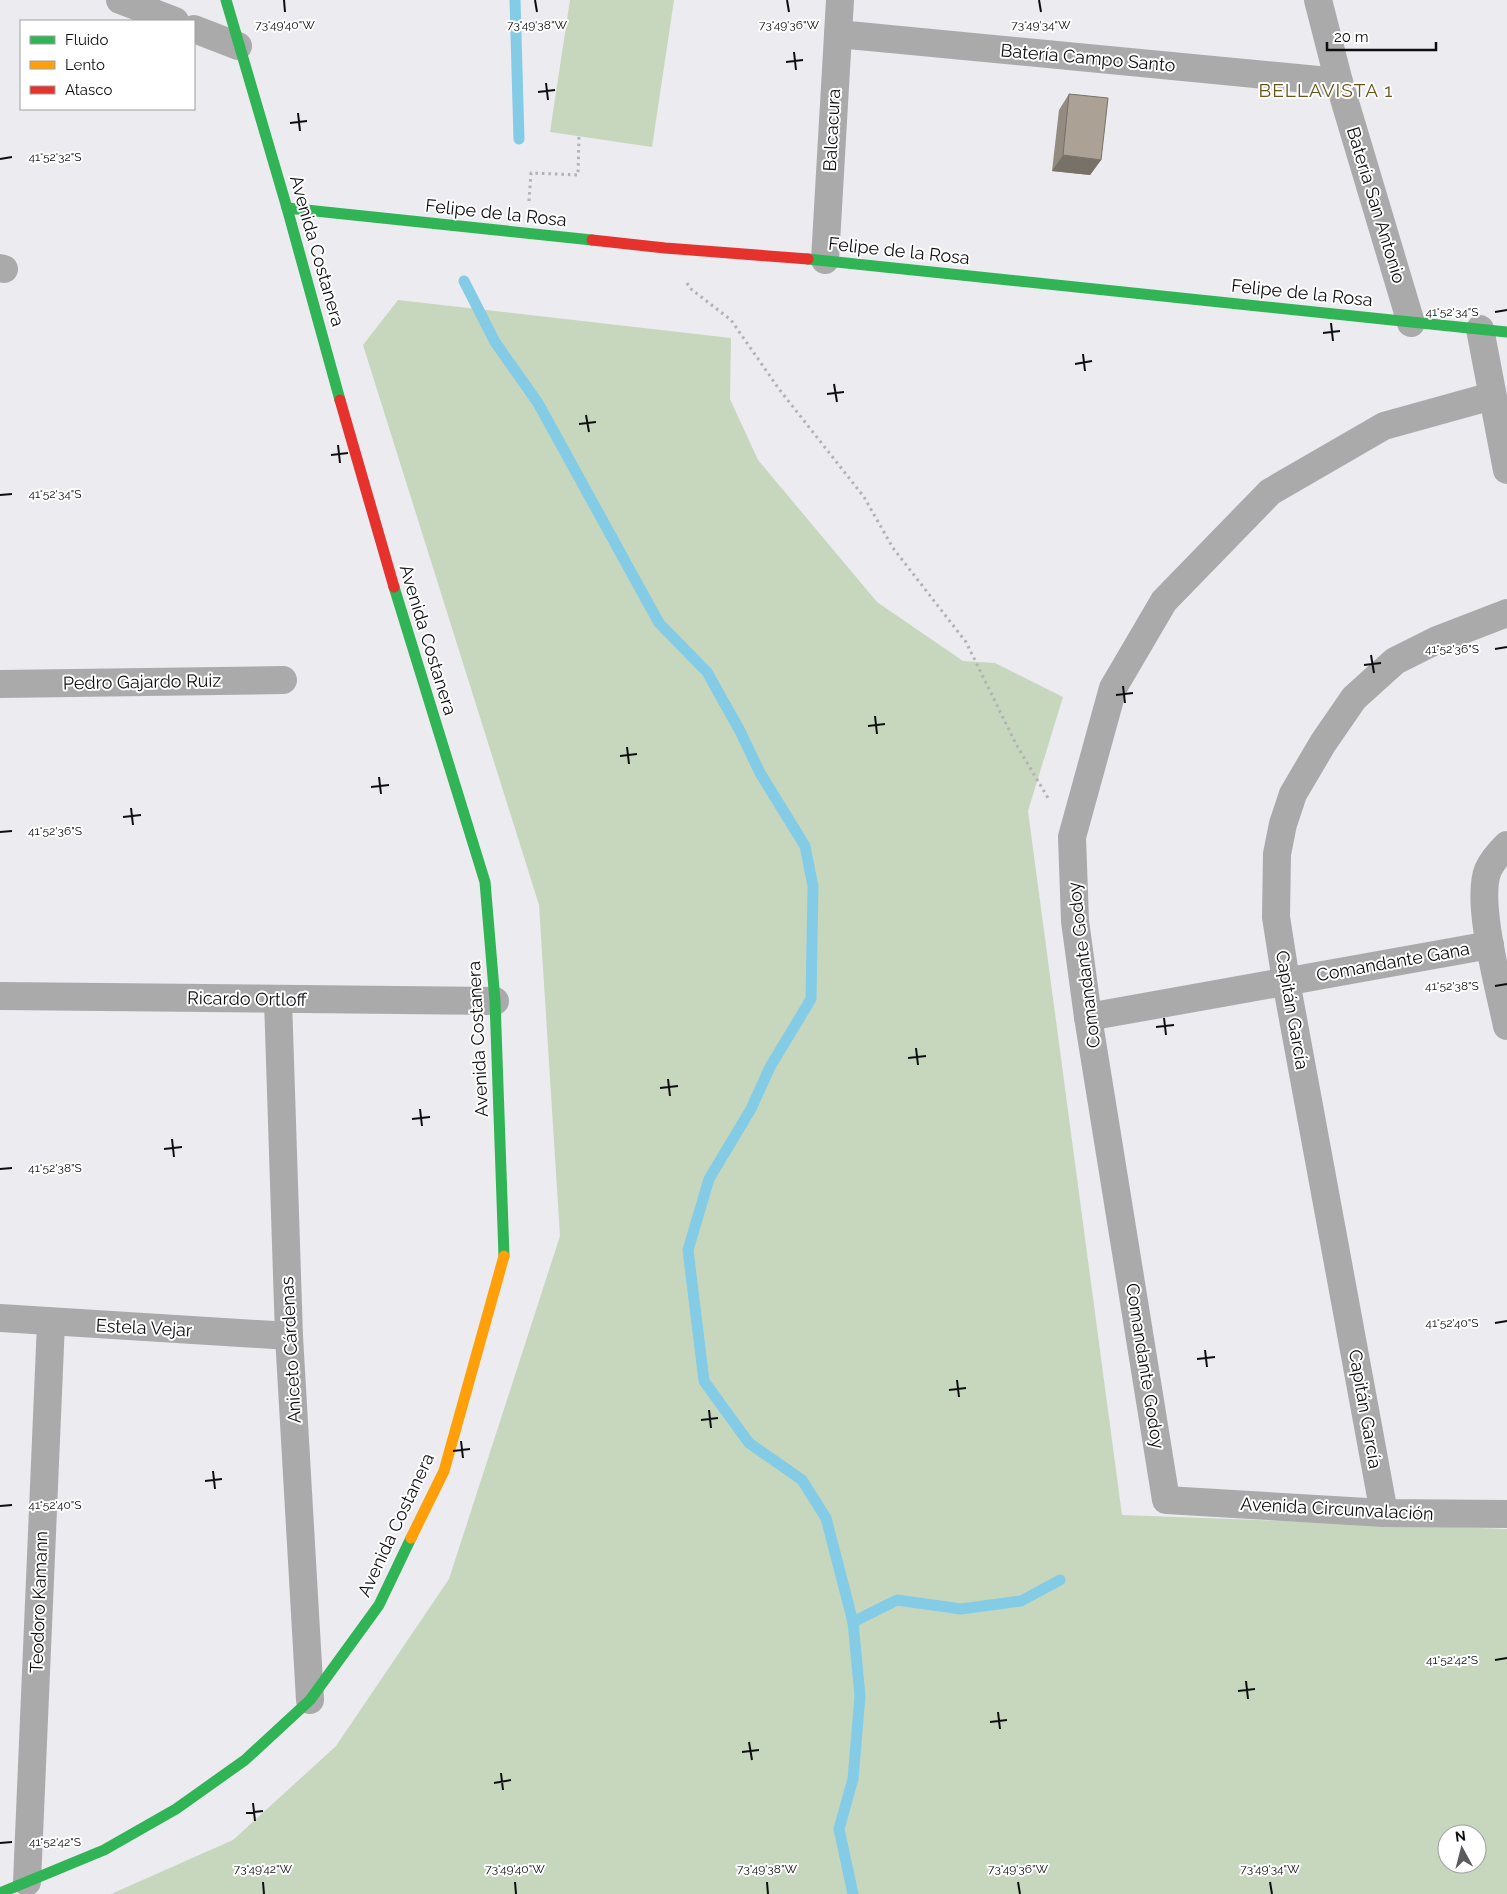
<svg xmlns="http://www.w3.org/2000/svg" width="1507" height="1894" font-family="Raleway,sans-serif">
<rect width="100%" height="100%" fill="#ebebf0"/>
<g fill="#c7d7be" fill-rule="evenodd">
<path d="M570 0H674L652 147 550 132Z"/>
<path d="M398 300 731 338 730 399 758 460 877 602 963 661 995 663 1063 697 1028 811 1122 1515 1507 1529V1894H111L233 1840 336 1746 449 1579 560 1236 539 905 363 345ZM1447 1834H1477V1864H1447Z"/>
</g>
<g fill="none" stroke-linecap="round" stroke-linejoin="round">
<g stroke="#84cce6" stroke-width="11">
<path d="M515 0 519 139"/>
<path d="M464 281 495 342 538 403 659 623 707 672 740 731 760 773 805 846 813 886 811 999 770 1067 751 1109 709 1179 688 1250 704 1381 749 1443 802 1480 826 1518 853 1622 860 1696 853 1779 839 1829 853 1894"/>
<path d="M853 1622 897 1600 961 1609 1021 1601 1060 1580"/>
</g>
<g stroke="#b2b1b4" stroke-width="3" stroke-dasharray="2.5 4" stroke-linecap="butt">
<path d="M529 201 531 173 578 175 579 136"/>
<path d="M687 283 691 289 731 320 779 389 864 497 893 548 966 642 1016 744 1048 798"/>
</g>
<g stroke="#abaaab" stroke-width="28">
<path d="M120 0 175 21"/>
<path d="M1318 0 1339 82 1411 323"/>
<path d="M194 29 238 46"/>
<path d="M838 34 1339 82"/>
<path d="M825 260 840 0"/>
<path d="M0 268 4 269"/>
<path d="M1480 329 1507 470"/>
<path d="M1492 396 1384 426 1270 492 1164 601 1113 688 1072 837 1075 921 1088 1017 1166 1500 1384 1513 1507 1514"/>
<path d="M0 684 283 680"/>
<path d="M1507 845C1500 852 1492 861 1488 870 1475 902 1500 991 1507 1026"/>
<path d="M0 996 495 1001"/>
<path d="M278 1000 289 1336 310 1700"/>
<path d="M1088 1017 1490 945"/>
<path d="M0 1318 289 1336"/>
<path d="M1384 1513 1286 981 1276 917 1277 854 1283 824 1293 794 1323 743 1354 698 1395 661 1437 640 1507 613"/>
<path d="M27 1882 51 1323"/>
</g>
<g stroke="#30b455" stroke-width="11">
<path d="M226 0 287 208 340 400"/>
<path d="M287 208 592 240"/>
<path d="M808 259 1507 332"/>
<path d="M394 587 485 882 495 1001 504 1256"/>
<path d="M0 1893 104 1850 176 1809 245 1760 310 1700 379 1605 411 1538"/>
</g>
<path stroke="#ff9f0a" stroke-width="11" d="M411 1538 444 1471 504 1256"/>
<g stroke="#e5322d" stroke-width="11">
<path d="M592 240 665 248 808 259"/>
<path d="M340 400 394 587"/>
</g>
</g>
<path fill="#938a80" d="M1069 94 1101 160 1090 175 1052 171 1059 110Z"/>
<path fill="#787168" d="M1063 155 1101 160 1090 175 1052 171Z"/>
<path fill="#aba195" stroke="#787168" d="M1069 94 1108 98 1101 160 1063 155Z"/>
<path fill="none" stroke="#0e0e11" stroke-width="2" d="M284 0 285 12M535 0 537 12M787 0 789 12M1039 0 1041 12M794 52 796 70M786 62 803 60M546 83 548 100M538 92 555 90M298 113 300 131M290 123 307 121M0 159 12 157M1495 312 1507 310M1331 323 1333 341M1323 333 1340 331M1083 354 1085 371M1075 364 1092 361M834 384 837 402M827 394 844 392M586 415 589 432M579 424 596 422M338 445 340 463M331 455 348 453M0 495 12 494M1495 649 1507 647M1371 655 1374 673M1364 665 1381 663M1123 686 1125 703M1116 695 1133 693M875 716 877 734M868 726 885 724M627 747 629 764M620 756 637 754M379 777 381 794M371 787 389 785M131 808 133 825M123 817 141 815M0 832 12 831M1495 986 1507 984M1164 1018 1166 1035M1156 1027 1174 1025M916 1048 918 1065M908 1058 926 1056M668 1079 670 1096M660 1088 678 1086M420 1109 422 1126M412 1119 430 1117M172 1139 174 1157M164 1149 182 1147M0 1169 12 1168M1495 1323 1507 1321M1205 1350 1207 1367M1197 1359 1215 1357M957 1380 959 1397M949 1390 966 1388M709 1410 711 1428M701 1420 718 1418M461 1441 463 1458M453 1451 470 1449M213 1471 215 1489M205 1481 222 1479M0 1506 12 1505M1495 1660 1507 1658M1246 1681 1248 1699M1238 1691 1255 1689M998 1712 1000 1729M990 1722 1007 1720M749 1742 752 1760M742 1752 759 1750M501 1773 503 1790M494 1783 511 1780M253 1803 255 1821M246 1813 263 1811M0 1843 12 1842M263 1882 264 1894M515 1882 516 1894M767 1882 768 1894M1018 1882 1020 1894M1270 1882 1272 1894"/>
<g text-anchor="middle" stroke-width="4" stroke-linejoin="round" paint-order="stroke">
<g font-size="18" fill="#0e0e11" stroke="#fff">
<text transform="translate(1088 58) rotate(5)" y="6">Batería Campo Santo</text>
<text transform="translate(832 130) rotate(-87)" y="6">Balcacura</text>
<text transform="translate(1376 205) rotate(73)" y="6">Batería San Antonio</text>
<text transform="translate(496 213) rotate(6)" y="6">Felipe de la Rosa</text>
<text transform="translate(317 251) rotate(74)" y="6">Avenida Costanera</text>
<text transform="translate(899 251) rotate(6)" y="6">Felipe de la Rosa</text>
<text transform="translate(1302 293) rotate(6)" y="6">Felipe de la Rosa</text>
<text transform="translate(428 640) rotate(73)" y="6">Avenida Costanera</text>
<text transform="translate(142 682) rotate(-1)" y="6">Pedro Gajardo Ruiz</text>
<text transform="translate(1393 962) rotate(-10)" y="6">Comandante Gana</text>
<text transform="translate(1084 965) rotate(-97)" y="6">Comandante Godoy</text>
<text transform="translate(247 999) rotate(1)" y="6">Ricardo Ortloff</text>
<text transform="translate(1292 1010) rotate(80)" y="6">Capitán García</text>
<text transform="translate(478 1039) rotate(-93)" y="6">Avenida Costanera</text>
<text transform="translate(144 1328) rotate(3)" y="6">Estela Vejar</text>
<text transform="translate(291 1350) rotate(-93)" y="6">Aniceto Cárdenas</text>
<text transform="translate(1145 1366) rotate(81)" y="6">Comandante Godoy</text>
<text transform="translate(1365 1409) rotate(80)" y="6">Capitán García</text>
<text transform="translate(1337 1509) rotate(3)" y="6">Avenida Circunvalación</text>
<text transform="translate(396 1525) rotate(-65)" y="6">Avenida Costanera</text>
<text transform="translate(39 1602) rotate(-88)" y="6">Teodoro Kamann</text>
</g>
<g font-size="19" letter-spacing="1" fill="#68551a" stroke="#fff">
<text x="1326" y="97">BELLAVISTA 1</text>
</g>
</g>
<g font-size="12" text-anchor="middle" fill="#0e0e11" stroke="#fff" stroke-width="4" stroke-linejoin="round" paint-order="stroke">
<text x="285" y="29">73°49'40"W</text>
<text x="537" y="29">73°49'38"W</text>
<text x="789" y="29">73°49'36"W</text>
<text x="1041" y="29">73°49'34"W</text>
<text x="55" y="161">41°52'32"S</text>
<text x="1452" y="316">41°52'34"S</text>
<text x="55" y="498">41°52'34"S</text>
<text x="1452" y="653">41°52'36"S</text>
<text x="55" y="835">41°52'36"S</text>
<text x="1452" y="990">41°52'38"S</text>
<text x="55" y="1172">41°52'38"S</text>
<text x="1452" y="1327">41°52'40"S</text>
<text x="55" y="1509">41°52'40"S</text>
<text x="1452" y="1664">41°52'42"S</text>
<text x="55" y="1846">41°52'42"S</text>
<text x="263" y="1873">73°49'42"W</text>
<text x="515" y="1873">73°49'40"W</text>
<text x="767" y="1873">73°49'38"W</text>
<text x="1018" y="1873">73°49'36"W</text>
<text x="1270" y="1873">73°49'34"W</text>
</g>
<rect x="20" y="20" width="175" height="90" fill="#ffffff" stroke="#9f9fa0"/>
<rect x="30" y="36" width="25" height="8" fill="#30b455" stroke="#9f9fa0"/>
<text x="65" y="45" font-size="15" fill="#0e0e11">Fluido</text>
<rect x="30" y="61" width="25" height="8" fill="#ff9f0a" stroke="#9f9fa0"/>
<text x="65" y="70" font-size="15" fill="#0e0e11">Lento</text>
<rect x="30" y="86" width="25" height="8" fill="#e5322d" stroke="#9f9fa0"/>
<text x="65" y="95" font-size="15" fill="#0e0e11">Atasco</text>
<g transform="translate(1462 1849) rotate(353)"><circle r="24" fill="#ffffff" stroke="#9f9fa0"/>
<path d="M0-4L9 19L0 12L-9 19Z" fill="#5b5b5f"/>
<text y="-8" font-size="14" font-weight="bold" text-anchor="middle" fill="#0e0e11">N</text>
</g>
<path d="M1327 42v8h109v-8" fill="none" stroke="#0e0e11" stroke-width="2.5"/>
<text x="1334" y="42" font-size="15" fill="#0e0e11" stroke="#ffffff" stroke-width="4" paint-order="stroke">20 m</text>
</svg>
